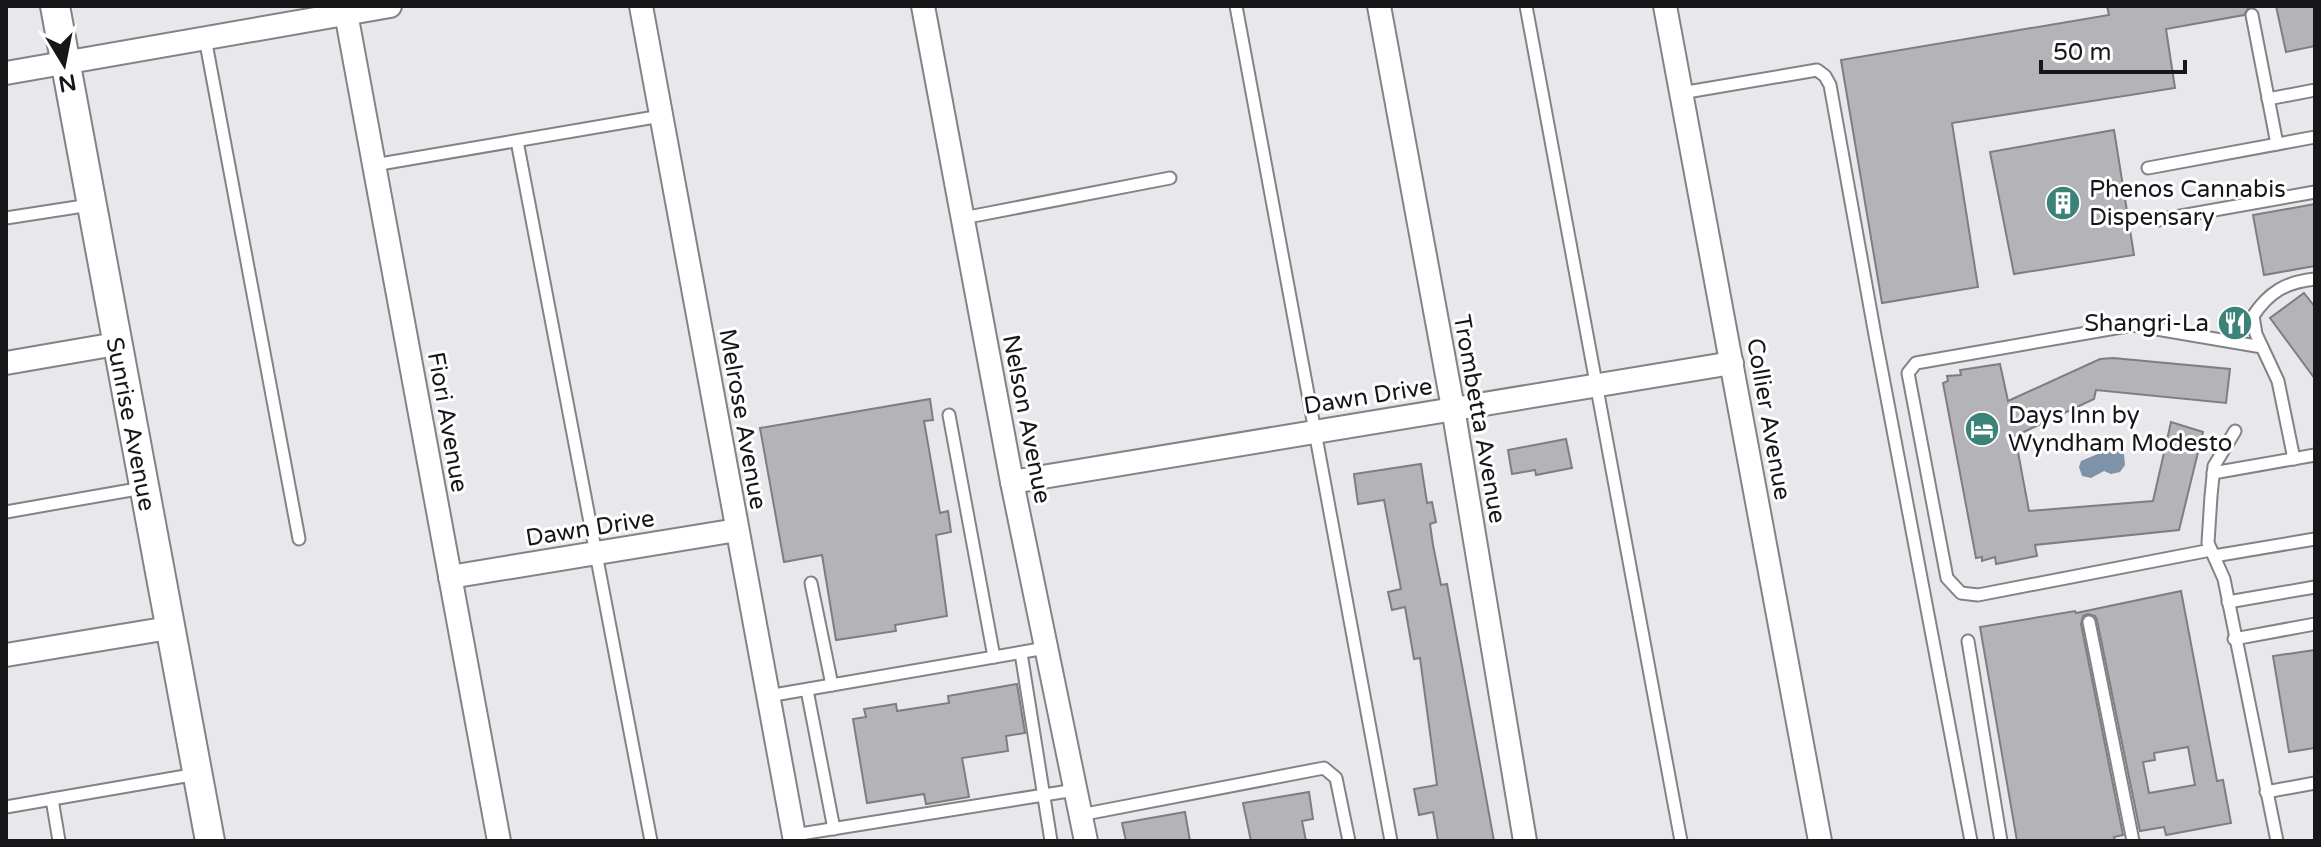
<svg xmlns="http://www.w3.org/2000/svg" width="2321" height="847" font-family="'Varela Round',sans-serif">
<rect width="100%" height="100%" fill="#e7e7ec"/>
<path fill="#7e92a8" d="M2110 449H2117L2124 454 2125 465 2120 472 2111 474 2104 471 2091 478 2082 476 2079 467 2081 461Z"/>
<g fill="#b3b3b8" stroke="#7e7e82" stroke-width="2" fill-rule="evenodd">
<path d="M2107 6 2249 7 2244 15 2166 29 2175 88 1952 123 1978 287 1882 303 1841 60 2109 15Z"/>
<path d="M2276 6H2315V46L2286 52Z"/>
<path d="M2114 130 2134 255 2014 274 1990 152Z"/>
<path d="M2315 204V266L2264 275 2253 215Z"/>
<path d="M2304 293 2315 307V379L2270 318Z"/>
<path d="M2113 358 2230 369 2226 403 2096 390 2094 399 2015 436 2029 511 2153 501 2171 422 2203 432 2179 530 2035 545 2037 556 1996 564 1995 557 1982 561V557L1976 558 1943 383 1948 381 1947 376 1961 375 1960 370 2000 364 2008 401 2100 359Z"/>
<path d="M930 399 933 420 924 421 940 513 948 511 951 532 936 535 947 616 895 625 896 631 836 640 822 555 784 562 760 428Z"/>
<path d="M1566 439 1572 468 1536 475 1535 470 1512 474 1508 450Z"/>
<path d="M1421 464 1427 503 1432 502 1436 522 1430 524 1433 545 1441 585 1447 584 1494 841H1438L1433 812 1419 815 1414 789 1437 785 1420 658 1414 659 1405 607 1392 610 1388 592 1401 589 1384 500 1358 504 1354 474Z"/>
<path d="M2181 591 2217 781 2223 780 2231 823 2166 835 2164 827 2140 831 2097 620 2095 616 2088 614 2083 616 2081 624 2123 835 2114 837 2115 841H2017L1980 627 2075 611 2076 613ZM2188 747 2195 785 2149 793 2143 762 2155 760 2154 753Z"/>
<path d="M2315 650V748L2289 752 2273 656Z"/>
<path d="M1017 684 1025 733 1006 736 1008 751 962 758 969 797 926 804 924 794 867 803 853 719 866 717 864 709 896 704 897 711 949 703 948 696Z"/>
<path d="M1309 792 1313 819 1302 821 1306 841H1251L1243 803Z"/>
<path d="M1185 812 1190 841H1126L1122 823Z"/>
</g>
<g fill="none" stroke-linecap="round" stroke-linejoin="round">
<g stroke="#838387" stroke-width="15">
<g id="service">
<path d="M1236 6 1391 841"/>
<path d="M1526 6 1681 841"/>
<path d="M2252 15 2277 144"/>
<path d="M205 38 299 539"/>
<path d="M1681 93 1817 70 1825 76 1830 85 1875 335 1971 841"/>
<path d="M2268 99 2315 90"/>
<path d="M517 141 651 841"/>
<path d="M374 165 661 116"/>
<path d="M2148 168 2315 137"/>
<path d="M6 218 90 205"/>
<path d="M963 218 1170 178"/>
<path d="M2158 220 2315 192"/>
<path d="M949 415 994 657"/>
<path d="M2235 431 2214 466 2211 496 2208 543 2224 579 2277 841"/>
<path d="M2294 459 2278 381 2256 334 2253 316C2269 292 2286 282 2315 279"/>
<path d="M2213 473 2315 455"/>
<path d="M6 512 143 488"/>
<path d="M2211 550 1978 595 1961 593 1947 578 1908 373 1916 363 2133 325 2262 347"/>
<path d="M2214 556 2315 539"/>
<path d="M811 583 832 685"/>
<path d="M2228 602 2315 587"/>
<path d="M2089 622 2133 841"/>
<path d="M2234 639 2315 624"/>
<path d="M1968 641 2001 841"/>
<path d="M1021 653 1051 841"/>
<path d="M807 690 834 829"/>
<path d="M768 696 1046 648"/>
<path d="M2266 792 2315 783"/>
<path d="M52 799 59 841"/>
<path d="M6 807 197 774"/>
<path d="M1080 815 1324 768 1336 778 1349 841"/>
<path d="M794 835 1075 790"/>
</g>
</g>
<g stroke="#838387" stroke-width="26">
<g id="minor">
<path d="M641 6 795 841"/>
<path d="M923 6 1012 482 1086 841"/>
<path d="M1379 6 1453 408 1525 841"/>
<path d="M1665 6 1820 841"/>
<path d="M346 13 499 841"/>
<path d="M6 73 390 6"/>
<path d="M6 363 116 344"/>
<path d="M1012 482 1732 363"/>
<path d="M450 577 737 530"/>
<path d="M6 655 169 628"/>
</g>
</g>
<g stroke="#838387" stroke-width="32">
<path id="tertiary" d="M55 6 210 841"/>
</g>
<use href="#service" stroke="#fff" stroke-width="11"/>
<use href="#minor" stroke="#fff" stroke-width="22"/>
<use href="#tertiary" stroke="#fff" stroke-width="28"/>
</g>
<defs>
<g id="building-disc" transform="scale(1.8)"><circle r="9.5" fill="#3b8279" stroke="#fff"/><path d="M-4-6H4V6H1V3H-1V6H-4ZM-2.5-4.3h1.7v1.8h-1.7ZM.8-4.3h1.7v1.8H.8ZM-2.5-1h1.7V.8h-1.7ZM.8-1h1.7V.8H.8Z" fill="#fff"/></g>
<g id="restaurant-disc" transform="scale(1.8)"><circle r="9.5" fill="#3b8279" stroke="#fff"/><path d="M-5-6h1v4h1v-4h1v4h1v-4h1v5L-1.5 .5V6h-2V.5L-5-1ZM5-6V6H3V1.5H1.5Q1.5-4 5-6Z" fill="#fff"/></g>
<g id="hotel-disc" transform="scale(1.8)"><circle r="9.5" fill="#3b8279" stroke="#fff"/><path d="M-6-4.5h1.5V1H6V5H4.5V3h-9V5H-6ZM-4 0a1.8 1.8 0 1 1 3.6 0ZM.5 0V-2.5h3Q6-2.5 6 0Z" fill="#fff"/></g>
</defs>
<g fill-rule="evenodd">
<use href="#building-disc" x="2063" y="203"/>
<use href="#restaurant-disc" x="2235" y="323"/>
<use href="#hotel-disc" x="1982" y="429"/>
</g>
<g text-anchor="middle" stroke-width="6" stroke-linejoin="round" paint-order="stroke">
<g font-size="24" fill="#171719" stroke="#fff" text-anchor="start">
<text x="2089" y="197">Phenos Cannabis<tspan x="2089" dy="28">Dispensary</tspan></text>
<text x="2209" y="331" text-anchor="end">Shangri-La</text>
<text x="2008" y="423">Days Inn by<tspan x="2008" dy="28">Wyndham Modesto</tspan></text>
</g>
<g font-size="24" fill="#171719" stroke="#fff">
<text transform="translate(1368 396) rotate(-9)" y="8">Dawn Drive</text>
<text transform="translate(743 419) rotate(80)" y="8">Melrose Avenue</text>
<text transform="translate(1027 419) rotate(79)" y="8">Nelson Avenue</text>
<text transform="translate(1480 419) rotate(80)" y="8">Trombetta Avenue</text>
<text transform="translate(1769 419) rotate(80)" y="8">Collier Avenue</text>
<text transform="translate(448 422) rotate(80)" y="8">Fiori Avenue</text>
<text transform="translate(131 424) rotate(79)" y="8">Sunrise Avenue</text>
<text transform="translate(590 528) rotate(-9)" y="8">Dawn Drive</text>
</g>
</g>
<rect width="2321" height="847" fill="none" stroke="#171719" stroke-width="16"/>
<g transform="translate(64 64) rotate(170)" stroke="#ffffff" stroke-width="6" paint-order="stroke">
<path d="M0-6L14 30L0 20L-14 30Z" fill="#171719"/>
<text y="-12" font-size="22" font-weight="bold" text-anchor="middle" fill="#171719">N</text>
</g>
<path d="M2041 60v12h144v-12" fill="none" stroke="#171719" stroke-width="4"/>
<text x="2053" y="60" font-size="24" fill="#171719" stroke="#ffffff" stroke-width="6" paint-order="stroke">50 m</text>
</svg>
